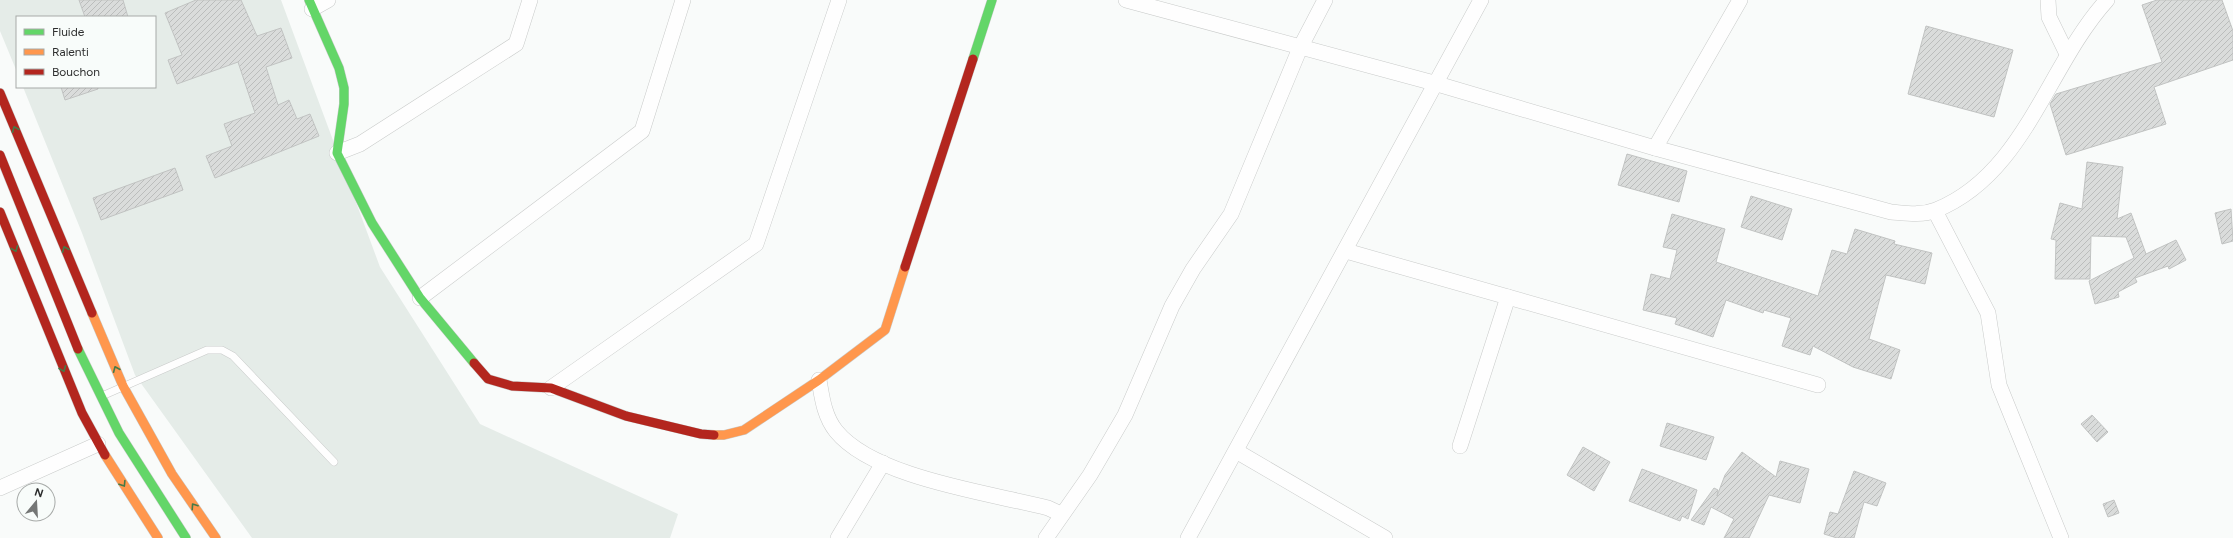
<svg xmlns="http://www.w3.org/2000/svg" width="2233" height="538" font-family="Figtree,sans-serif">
<defs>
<pattern id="building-hatch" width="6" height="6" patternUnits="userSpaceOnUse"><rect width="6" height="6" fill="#dadcdb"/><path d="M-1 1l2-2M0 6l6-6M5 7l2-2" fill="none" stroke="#bbbdbc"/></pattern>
</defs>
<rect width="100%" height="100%" fill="#f9fbfa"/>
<path fill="#e5ece8" d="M0 0H281L380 267 480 424 678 514 670 538H252L135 375 82 233 23 87H155V17H17V72L0 31Z"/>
<g fill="url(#building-hatch)" stroke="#c1c3c2">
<path d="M79 0H123L128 17H85Z"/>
<path d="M196 0H241L257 36 281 28 292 58 266 67 278 105 289 100 297 119 310 114 319 136 215 178 206 156 232 146 224 124 255 113 238 62 177 84 168 60 182 55 165 13Z"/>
<path d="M2157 0H2222L2233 31V60L2154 87 2166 124 2066 155 2050 104 2056 94 2162 62 2142 5Z"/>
<path d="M1926 26 2013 50 1994 117 1908 94Z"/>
<path d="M61 87H98V89L65 100Z"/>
<path d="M1627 154 1687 171 1679 202 1618 185Z"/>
<path d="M2087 162 2123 167 2117 219 2131 213 2146 254 2176 240 2186 260 2169 269 2168 266 2135 278 2137 282 2118 292 2119 297 2095 304 2089 281 2134 258 2126 237 2091 236 2090 279H2055L2056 240 2051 239 2060 203 2082 209Z"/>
<path d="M175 168 183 190 101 220 93 198Z"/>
<path d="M1751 196 1792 209 1782 240 1741 227Z"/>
<path d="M2231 209 2233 241 2222 244 2215 213Z"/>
<path d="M1672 214 1725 229 1716 262 1818 296 1832 250 1847 254 1855 229 1895 241 1894 244 1932 253 1925 284 1886 275 1869 339 1900 350 1891 379 1853 367 1813 346 1810 355 1782 346 1791 318 1764 310 1763 313 1726 300 1713 337 1675 324 1677 318 1643 310 1651 274 1670 279 1677 250 1663 247Z"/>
<path d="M2092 415 2108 432 2097 442 2081 424Z"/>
<path d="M1667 423 1714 437 1706 460 1660 446Z"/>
<path d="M1583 447 1610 462 1594 491 1567 475Z"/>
<path d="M1742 452 1776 477 1780 461 1809 469 1800 503 1769 495 1749 538H1724L1734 519 1711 507 1704 525 1691 520 1714 488 1718 490 1717 496 1725 475Z"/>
<path d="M1642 469 1697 490 1688 519 1682 516 1680 521 1629 501Z"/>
<path d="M1854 471 1886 483 1877 506 1864 502 1854 538H1837L1824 534 1830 512 1838 514Z"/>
<path d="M2114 500 2119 513 2108 517 2103 504Z"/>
</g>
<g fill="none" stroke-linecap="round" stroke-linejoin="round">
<g stroke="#c9cbca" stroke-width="8">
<path id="lane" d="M102 396 207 350H222L233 356 334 462"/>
</g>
<g stroke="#c9cbca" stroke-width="16">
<g id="street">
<path d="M1126 0 1434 83 1655 148 1891 212C1905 213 1921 216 1936 210 2025 174 2047 66 2107 0"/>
<path d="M2048 0 2049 17 2067 54"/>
<path d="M312 9 328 0"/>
<path d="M1655 148 1740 0"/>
<path d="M337 153 360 144 516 44 530 0"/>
<path d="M1935 211 1988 313 1999 385 2061 538"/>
<path d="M1346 251 1818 385"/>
<path d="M420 298 642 131 683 0"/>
<path d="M819 380C822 397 824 416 836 431 874 478 990 493 1048 508L1061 514"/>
<path d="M551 388 756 244 839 0"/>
<path d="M1460 446 1508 297"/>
<path d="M1236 451 1385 538"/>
<path d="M0 488 98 444"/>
<path d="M838 538 883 463"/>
<path d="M1046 538 1090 475 1125 415 1172 306 1193 269 1231 214 1300 48 1325 0"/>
<path d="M1188 538 1481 0"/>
</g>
</g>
<g stroke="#c9cbca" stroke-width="10">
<g id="fast">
<path d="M309 0 339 68 344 88V104L337 153 372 223 420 298 474 363"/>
<path d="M973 59 992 0"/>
<path d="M78 349 119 433 186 538"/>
</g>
</g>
<g stroke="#c9cbca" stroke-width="10">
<g id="slow">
<path d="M92 313 123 386 172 474 216 538"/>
<path d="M714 435H724L744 430 819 380 885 330 905 267"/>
<path d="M105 455 158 538"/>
</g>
</g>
<g stroke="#c9cbca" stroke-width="10">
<g id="jam">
<path d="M0 93 92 313"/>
<path d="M0 155 78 349"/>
<path d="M0 212 82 413 105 455"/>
<path d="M905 267 973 59"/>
<path d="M474 363 488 379 512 386 551 388 626 416 701 434 714 435"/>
</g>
</g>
<use href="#lane" stroke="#fefefe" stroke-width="7"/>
<use href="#street" stroke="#fefefe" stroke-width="15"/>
<use href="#fast" stroke="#63d668" stroke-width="9"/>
<use href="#slow" stroke="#ff974d" stroke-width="9"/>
<use href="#jam" stroke="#b3261e" stroke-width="9"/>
</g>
<defs><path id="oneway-chevron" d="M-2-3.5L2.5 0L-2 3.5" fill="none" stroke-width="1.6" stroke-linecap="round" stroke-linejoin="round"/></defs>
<g stroke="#457a48">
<use href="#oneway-chevron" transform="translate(15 129) rotate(-113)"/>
<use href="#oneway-chevron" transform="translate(15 249) rotate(68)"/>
<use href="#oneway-chevron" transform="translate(65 249) rotate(-113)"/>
<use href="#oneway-chevron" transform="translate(63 369) rotate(68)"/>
<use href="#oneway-chevron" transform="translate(116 369) rotate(-113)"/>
<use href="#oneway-chevron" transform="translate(123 484) rotate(58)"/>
<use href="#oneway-chevron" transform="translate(194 506) rotate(-124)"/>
</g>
<rect x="16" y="16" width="140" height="72" fill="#f8fcfa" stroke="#a7aaa8"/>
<rect x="24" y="29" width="20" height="6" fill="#63d668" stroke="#a7aaa8"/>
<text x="52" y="36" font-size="12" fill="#2d2e2e">Fluide</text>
<rect x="24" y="49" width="20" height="6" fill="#ff974d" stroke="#a7aaa8"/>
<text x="52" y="56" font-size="12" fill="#2d2e2e">Ralenti</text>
<rect x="24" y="69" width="20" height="6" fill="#b3261e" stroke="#a7aaa8"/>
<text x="52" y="76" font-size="12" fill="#2d2e2e">Bouchon</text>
<g transform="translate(36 502) rotate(18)"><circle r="19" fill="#f8fcfa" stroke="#a7aaa8"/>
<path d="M0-3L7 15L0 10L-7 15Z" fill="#747675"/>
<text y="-6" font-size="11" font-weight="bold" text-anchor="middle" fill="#2d2e2e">N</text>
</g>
</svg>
